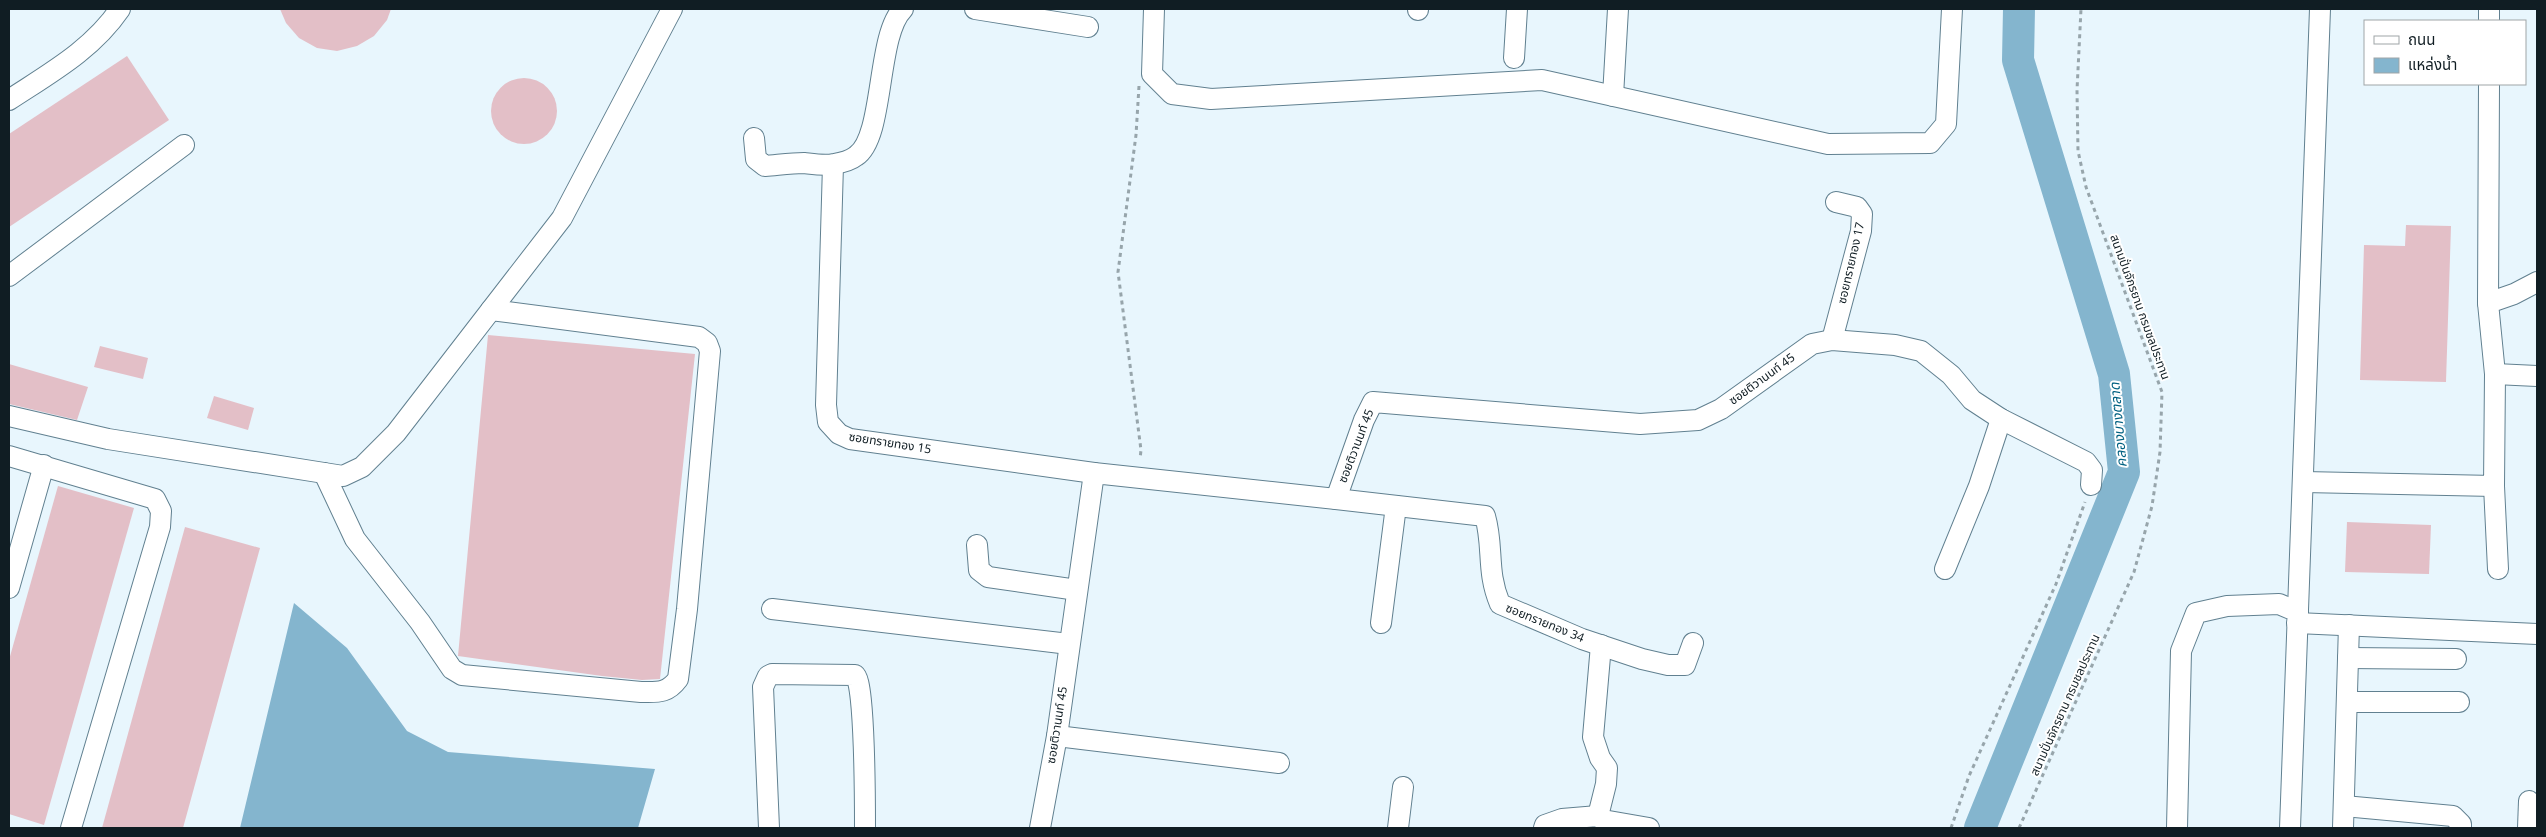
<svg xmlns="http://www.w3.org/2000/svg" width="2546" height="837" font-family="'Noto Sans','Noto Sans Thai',sans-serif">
<rect width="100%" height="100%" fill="#e8f6fd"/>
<path fill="#84b5ce" d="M294 603 347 648 407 731 448 752 655 769 638 828H240Z"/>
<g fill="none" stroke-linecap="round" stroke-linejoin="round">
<path stroke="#84b5ce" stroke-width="32" d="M1980 828 2124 472 2114 374 2018 60 2019 9"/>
</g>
<g fill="#e3bfc7">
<path d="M280 9H391L387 20 374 36 357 46 337 51 317 48 299 38 286 23Z"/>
<path d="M127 56 169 120 9 227V134Z"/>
<circle cx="524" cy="111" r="33"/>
<path d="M2406 225 2451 226 2446 382 2360 380 2364 245 2405 246Z"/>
<path d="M488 335 695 354 660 679 642 680 602 676 458 656Z"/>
<path d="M100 346 148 358 143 379 94 367Z"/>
<path d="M9 364 88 387 77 420 9 404Z"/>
<path d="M214 396 254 408 248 430 207 418Z"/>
<path d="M58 486 134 508 44 825 9 814V660Z"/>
<path d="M2347 522 2431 525 2429 574 2345 572Z"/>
<path d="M185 527 260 548 183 828H102Z"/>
</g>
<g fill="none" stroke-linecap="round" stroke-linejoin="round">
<g stroke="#618090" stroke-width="22">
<g id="minor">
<path d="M975 9 1088 27"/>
<path d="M1154 9 1152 74 1172 94 1211 99 1542 80 1828 144 1930 143 1946 124 1952 9"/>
<path d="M1418 10V9"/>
<path d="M2489 21V9"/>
<path d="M1514 58 1517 9"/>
<path d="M1613 96 1618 9"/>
<path d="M9 100C50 73 92 50 120 9"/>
<path d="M754 138 756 159 765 166C778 165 791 163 804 163 813 164 825 166 834 164 840 163 851 160 856 156 885 137 876 35 903 9"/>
<path d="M833 165 826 405 828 422 839 434 850 439 1094 473"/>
<path d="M9 276 184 145"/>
<path d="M2488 303 2489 84"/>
<path d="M1832 340 1861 231 1862 214 1857 207 1836 202"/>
<path d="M2495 374 2537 376"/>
<path d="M9 416 108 439 343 476 362 467 396 433 562 218 672 9"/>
<path d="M9 456 155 499 161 511 160 527 71 828"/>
<path d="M324 473 355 539 420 622 452 669 462 675 641 692C657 692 667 694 678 679L687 609 710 351 707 343 699 337 491 310"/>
<path d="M2304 482 2494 486 2495 374 2488 303 2514 294 2537 282"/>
<path d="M2494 486 2498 569"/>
<path d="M1336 499 1485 516C1494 547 1486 571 1500 604L1582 639 1642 659 1668 665H1685L1693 643"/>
<path d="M977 545 979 570 988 577 1077 590"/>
<path d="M1945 569 1979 486 2001 419"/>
<path d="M9 588 44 465"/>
<path d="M772 609 1069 644"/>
<path d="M1381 623 1396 506"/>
<path d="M2297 623 2537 634"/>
<path d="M2348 658 2456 659"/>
<path d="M2347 702H2459"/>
<path d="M1057 736 1279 763"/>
<path d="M2344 806 2453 816 2461 824V828"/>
<path d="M1598 816 1606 784 1607 768 1600 758 1593 737 1601 645"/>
<path d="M769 828 763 687 768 676 772 674 855 675C865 682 865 808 865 828"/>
<path d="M1040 828 1057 736 1094 473 1336 499 1364 420 1373 402 1640 424 1698 420 1721 409 1812 344 1832 340 1895 345 1921 351 1951 375 1972 400 2001 419 2086 462 2092 470 2091 485"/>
<path d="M1398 828 1403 787"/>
<path d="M1544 828 1545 825 1562 819 1598 816 1603 820 1649 828"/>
<path d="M2177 828 2181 651 2196 613 2227 606 2279 604 2298 612"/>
<path d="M2290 828 2320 9"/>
<path d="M2343 828 2349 625"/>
<path d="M2528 828 2529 801"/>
</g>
</g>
<g stroke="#97a5ab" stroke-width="3" stroke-dasharray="4 4" stroke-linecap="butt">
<path d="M1139 86 1136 135 1118 272 1141 450 1140 459"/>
<path d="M1951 828 1969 776 2056 584 2085 502"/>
<path d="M2019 828 2134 572 2152 506 2160 452 2162 392 2086 187 2078 151 2077 90 2081 9"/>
</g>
<use href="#minor" stroke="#fff" stroke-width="20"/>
</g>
<g text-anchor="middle" stroke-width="4" stroke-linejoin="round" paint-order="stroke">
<g font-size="12" fill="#101d23" stroke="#fff">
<text transform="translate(1851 263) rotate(-77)" y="4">ซอยทรายทอง 17</text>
<text transform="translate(2140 307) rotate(70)" y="4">สนามปั่นจักรยาน กรมชลประทาน</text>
<text transform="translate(1762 379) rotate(-36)" y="4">ซอยติวานนท์ 45</text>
<text transform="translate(890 443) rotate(9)" y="4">ซอยทรายทอง 15</text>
<text transform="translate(1356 446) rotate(-69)" y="4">ซอยติวานนท์ 45</text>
<text transform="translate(1545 623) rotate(22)" y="4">ซอยทรายทอง 34</text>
<text transform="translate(2065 705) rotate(-66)" y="4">สนามปั่นจักรยาน กรมชลประทาน</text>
<text transform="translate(1057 725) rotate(-81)" y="4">ซอยติวานนท์ 45</text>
</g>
<g font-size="14" font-style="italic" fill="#006081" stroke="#fff">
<text transform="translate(2118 425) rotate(-95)" y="5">คลองบางตลาด</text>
</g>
</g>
<rect width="2546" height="837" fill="none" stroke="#101d23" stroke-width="20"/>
<rect x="2364" y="20" width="162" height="65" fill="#ffffff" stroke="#9fa5a7"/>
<rect x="2374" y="36" width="25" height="8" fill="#ffffff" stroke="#9fa5a7"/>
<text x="2408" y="45" font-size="15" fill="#101d23">ถนน</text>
<rect x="2374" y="58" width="25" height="15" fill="#84b5ce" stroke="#9fa5a7"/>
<text x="2408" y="70" font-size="15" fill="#101d23">แหล่งน้ำ</text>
</svg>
